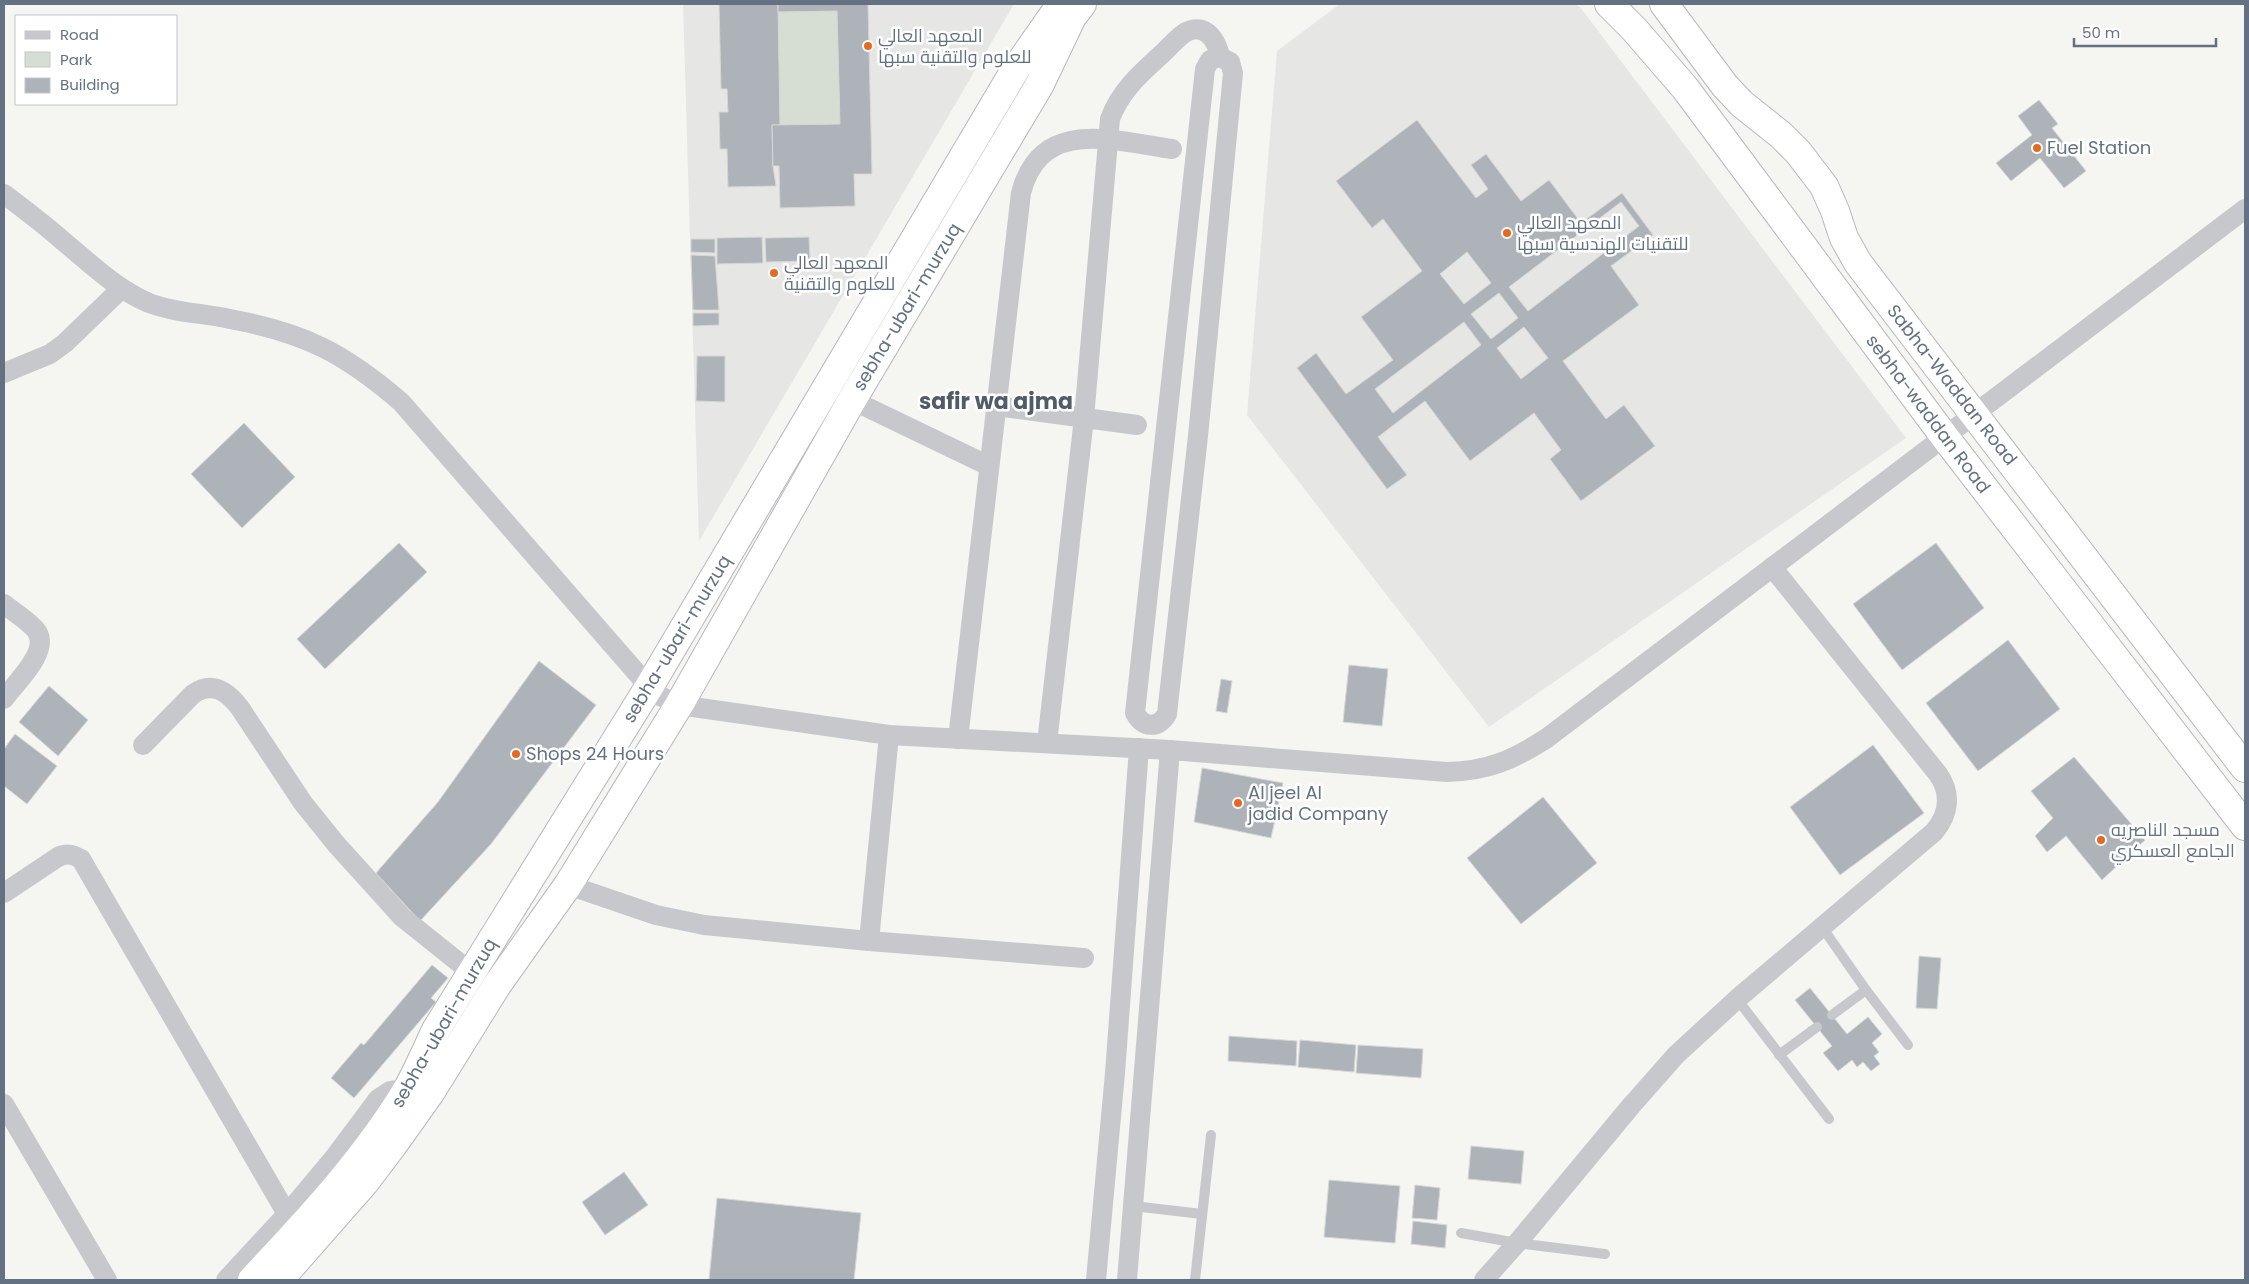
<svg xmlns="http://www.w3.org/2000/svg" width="2249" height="1284" font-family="Poppins,Cairo,sans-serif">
<rect width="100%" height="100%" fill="#f5f6f2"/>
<g fill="#e6e6e5">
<path d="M683 4H1014L699 541Z"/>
<path d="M1340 4H1574L1580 7 1906 438 1489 727 1247 415 1277 51Z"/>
</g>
<path fill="#d6ddd3" d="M837 11 840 124 780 125 778 12Z"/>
<g fill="#aeb3ba" stroke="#d7d7d5" fill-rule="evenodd">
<path d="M719 4H778L780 125H772L773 166 776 186 728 187 727 149H720L719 112H728L727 89H721Z"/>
<path d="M778 4H868L872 174H854L855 206 780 208 779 166H773L772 125 840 124 837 11 778 12Z"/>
<path d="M2039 100 2058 124 2052 128 2086 171 2064 188 2040 158 2011 181 1996 163 2032 135 2018 116Z"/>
<path d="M1417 120 1476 198 1488 189 1471 165 1486 154 1521 201 1549 180 1581 223 1622 193 1653 235 1611 266 1639 305 1563 361 1606 419 1624 405 1655 446 1581 501 1550 459 1561 450 1534 413 1470 461 1425 401 1378 437 1407 475 1387 489 1297 368 1316 353 1346 394 1393 360 1361 317 1422 271 1383 219 1372 228 1336 181ZM1621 202 1639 226 1528 311 1509 287ZM1467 252 1491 283 1464 304 1440 274ZM1499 293 1518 318 1491 339 1471 314ZM1464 322 1481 345 1393 413 1375 389ZM1524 327 1548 358 1521 379 1497 348Z"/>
<path d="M762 237 763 263 717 264V238Z"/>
<path d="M809 237 810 261 766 262 765 238Z"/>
<path d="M691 239H715V253L691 252Z"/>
<path d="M691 255 715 256 719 310H693Z"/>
<path d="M693 313H719V325L693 326Z"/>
<path d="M697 356H725V402L696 401Z"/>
<path d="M244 423 295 477 242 528 191 474Z"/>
<path d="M399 543 427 572 325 669 297 639Z"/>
<path d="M1936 543 1984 608 1902 670 1853 604Z"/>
<path d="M2008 640 2060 709 1978 771 1926 703Z"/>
<path d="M539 661 596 705 491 844 420 921 376 873 438 802Z"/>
<path d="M1349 665 1388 669 1382 726 1343 722Z"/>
<path d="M1221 679 1232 681 1227 713 1216 711Z"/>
<path d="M49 686 88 720 58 756 19 722Z"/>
<path d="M15 734 57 766 27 804 4 786V749Z"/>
<path d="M1873 745 1924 813 1840 875 1790 807Z"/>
<path d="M2074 757 2145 840 2102 880 2066 836 2047 852 2035 836 2053 818 2031 791Z"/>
<path d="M1202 768 1283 783 1271 838 1194 822Z"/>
<path d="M1543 797 1597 863 1521 924 1467 858Z"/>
<path d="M1919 956 1941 958 1937 1009 1916 1008Z"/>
<path d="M432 965 448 978 431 998 436 1002 354 1098 331 1078 361 1043 364 1045Z"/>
<path d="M1810 988 1847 1034 1868 1017 1882 1034 1872 1043 1879 1052 1874 1056 1880 1064 1871 1071 1863 1062 1857 1067 1852 1060 1838 1071 1823 1053 1832 1046 1795 1000Z"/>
<path d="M1229 1036 1297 1041 1296 1066 1228 1061Z"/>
<path d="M1300 1040 1356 1045 1354 1072 1298 1067Z"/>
<path d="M1358 1045 1423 1049 1421 1078 1356 1073Z"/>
<path d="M1471 1146 1524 1151 1521 1184 1468 1179Z"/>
<path d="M624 1172 648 1205 605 1235 582 1202Z"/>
<path d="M1329 1180 1400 1186 1395 1243 1324 1237Z"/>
<path d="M1415 1185 1440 1188 1437 1220 1412 1218Z"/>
<path d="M717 1198 861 1213 854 1280H709Z"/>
<path d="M1413 1221 1447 1225 1445 1248 1411 1244Z"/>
</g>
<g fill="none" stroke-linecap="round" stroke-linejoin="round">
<g stroke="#b6b8bc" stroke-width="30">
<g id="highway">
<path d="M1609 4 1634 29 1685 88 1944 436 2245 826"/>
<path d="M1664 4 1725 86 1742 104 1781 135 1798 152 1824 186 1835 211 1844 238 1858 263 2245 768"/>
<path d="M252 1280C307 1221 366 1159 408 1088 418 1070 427 1049 436 1030L649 687 1015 70 1061 4"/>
<path d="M279 1280 365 1182 393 1145 430 1093 497 985 568 885 679 705 852 400 1040 84 1072 17 1082 4"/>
</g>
</g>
<g stroke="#c6c8cc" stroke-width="10">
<path d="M1822 927 1866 990 1908 1045"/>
<path d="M1737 999 1829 1119"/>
<path d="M1832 1015 1866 990"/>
<path d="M1779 1055 1817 1027"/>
<path d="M1133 1206 1202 1214"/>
<path d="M1461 1233 1517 1243 1605 1254"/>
<path d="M1195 1280 1211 1135"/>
</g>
<g stroke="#c6c8cc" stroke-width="20">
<path d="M1220 57 1230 62 1233 73 1198 436 1167 714C1158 729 1143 728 1135 713L1205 69 1210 60Z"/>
<path d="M4 194C24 209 44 224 63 241 90 263 116 289 149 303 175 313 203 313 230 319 305 333 344 353 401 402L649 687 658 695 679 705 889 735 1170 750 1447 772C1488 771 1513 760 1547 738L2245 209"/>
<path d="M4 373 50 354 65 343 121 289"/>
<path d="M852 400 989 466"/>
<path d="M996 406 1137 425"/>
<path d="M4 604C14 612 26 619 35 629 53 649 16 682 4 699"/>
<path d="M958 739 1021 193C1041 116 1114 141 1172 149"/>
<path d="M1047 743 1084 418 1110 119C1120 91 1141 73 1163 53 1170 46 1178 37 1186 32 1206 22 1217 41 1220 57"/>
<path d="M143 745 193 694C212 681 227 691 240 708L303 803 336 844 402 917 472 973"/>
<path d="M568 885 656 915 704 925 869 941 1084 958"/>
<path d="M4 893 58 857C67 853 72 854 81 859L287 1214"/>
<path d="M869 941 889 735"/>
<path d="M4 1104 107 1280"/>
<path d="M226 1280 287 1214 334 1158 378 1099 390 1091 408 1088"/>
<path d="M1096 1280 1115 1073 1139 748"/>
<path d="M1127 1280 1170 750"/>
<path d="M1484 1280 1517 1243 1631 1106 1676 1055 1737 999 1934 832C1949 814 1952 794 1938 774L1772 567"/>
</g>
<use href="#highway" stroke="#fff" stroke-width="28"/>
</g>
<g fill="#e46a24" stroke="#fff" stroke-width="2">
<circle cx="868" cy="46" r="5"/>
<circle cx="2037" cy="148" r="5"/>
<circle cx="1507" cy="233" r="5"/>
<circle cx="774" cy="273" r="5"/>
<circle cx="516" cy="754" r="5"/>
<circle cx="1238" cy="803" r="5"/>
<circle cx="2101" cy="840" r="5"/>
</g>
<g text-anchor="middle" stroke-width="5" stroke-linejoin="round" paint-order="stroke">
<g font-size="18" fill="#647183" stroke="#fff" text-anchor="start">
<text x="878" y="42">المعهد العالي<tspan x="878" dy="21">للعلوم والتقنية سبها</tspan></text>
<text x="2047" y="154">Fuel Station</text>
<text x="1517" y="229">المعهد العالي<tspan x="1517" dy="21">للتقنيات الهندسية سبها</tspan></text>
<text x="784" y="269">المعهد العالي<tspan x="784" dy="21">للعلوم والتقنية</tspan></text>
<text x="526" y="760">Shops 24 Hours</text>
<text x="1248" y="799">Al jeel Al<tspan x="1248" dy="21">jadid Company</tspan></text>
<text x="2111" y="836">مسجد الناصريه<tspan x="2111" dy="21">الجامع العسكري</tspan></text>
</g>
<g font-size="18" fill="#647183" stroke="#fff">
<text transform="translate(907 307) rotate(-59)" y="6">sebha-ubari-murzuq</text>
<text transform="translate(1952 385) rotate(52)" y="6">Sabha-Waddan Road</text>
<text transform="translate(1928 414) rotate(53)" y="6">sebha-waddan Road</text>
<text transform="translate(677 639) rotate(-59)" y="6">sebha-ubari-murzuq</text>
<text transform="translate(444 1023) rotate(-60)" y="6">sebha-ubari-murzuq</text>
</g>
<g font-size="22" font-weight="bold" fill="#525c68" stroke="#fff">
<text x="996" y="409">safir wa ajma</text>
</g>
</g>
<rect width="2249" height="1284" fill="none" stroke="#647183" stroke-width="10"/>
<rect x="15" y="15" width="162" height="90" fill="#ffffff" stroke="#c1c6cd"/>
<rect x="25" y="31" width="25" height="8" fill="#c6c8cc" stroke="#c1c6cd"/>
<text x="60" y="40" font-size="15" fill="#647183">Road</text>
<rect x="25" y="52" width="25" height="15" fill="#d6ddd3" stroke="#c1c6cd"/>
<text x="60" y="65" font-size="15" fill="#647183">Park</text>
<rect x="25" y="78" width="25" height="15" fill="#aeb3ba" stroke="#c1c6cd"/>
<text x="60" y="90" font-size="15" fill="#647183">Building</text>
<path d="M2074 38v8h142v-8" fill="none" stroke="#647183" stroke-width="2.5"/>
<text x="2082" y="38" font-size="15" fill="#647183" stroke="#ffffff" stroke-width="4" paint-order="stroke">50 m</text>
</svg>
